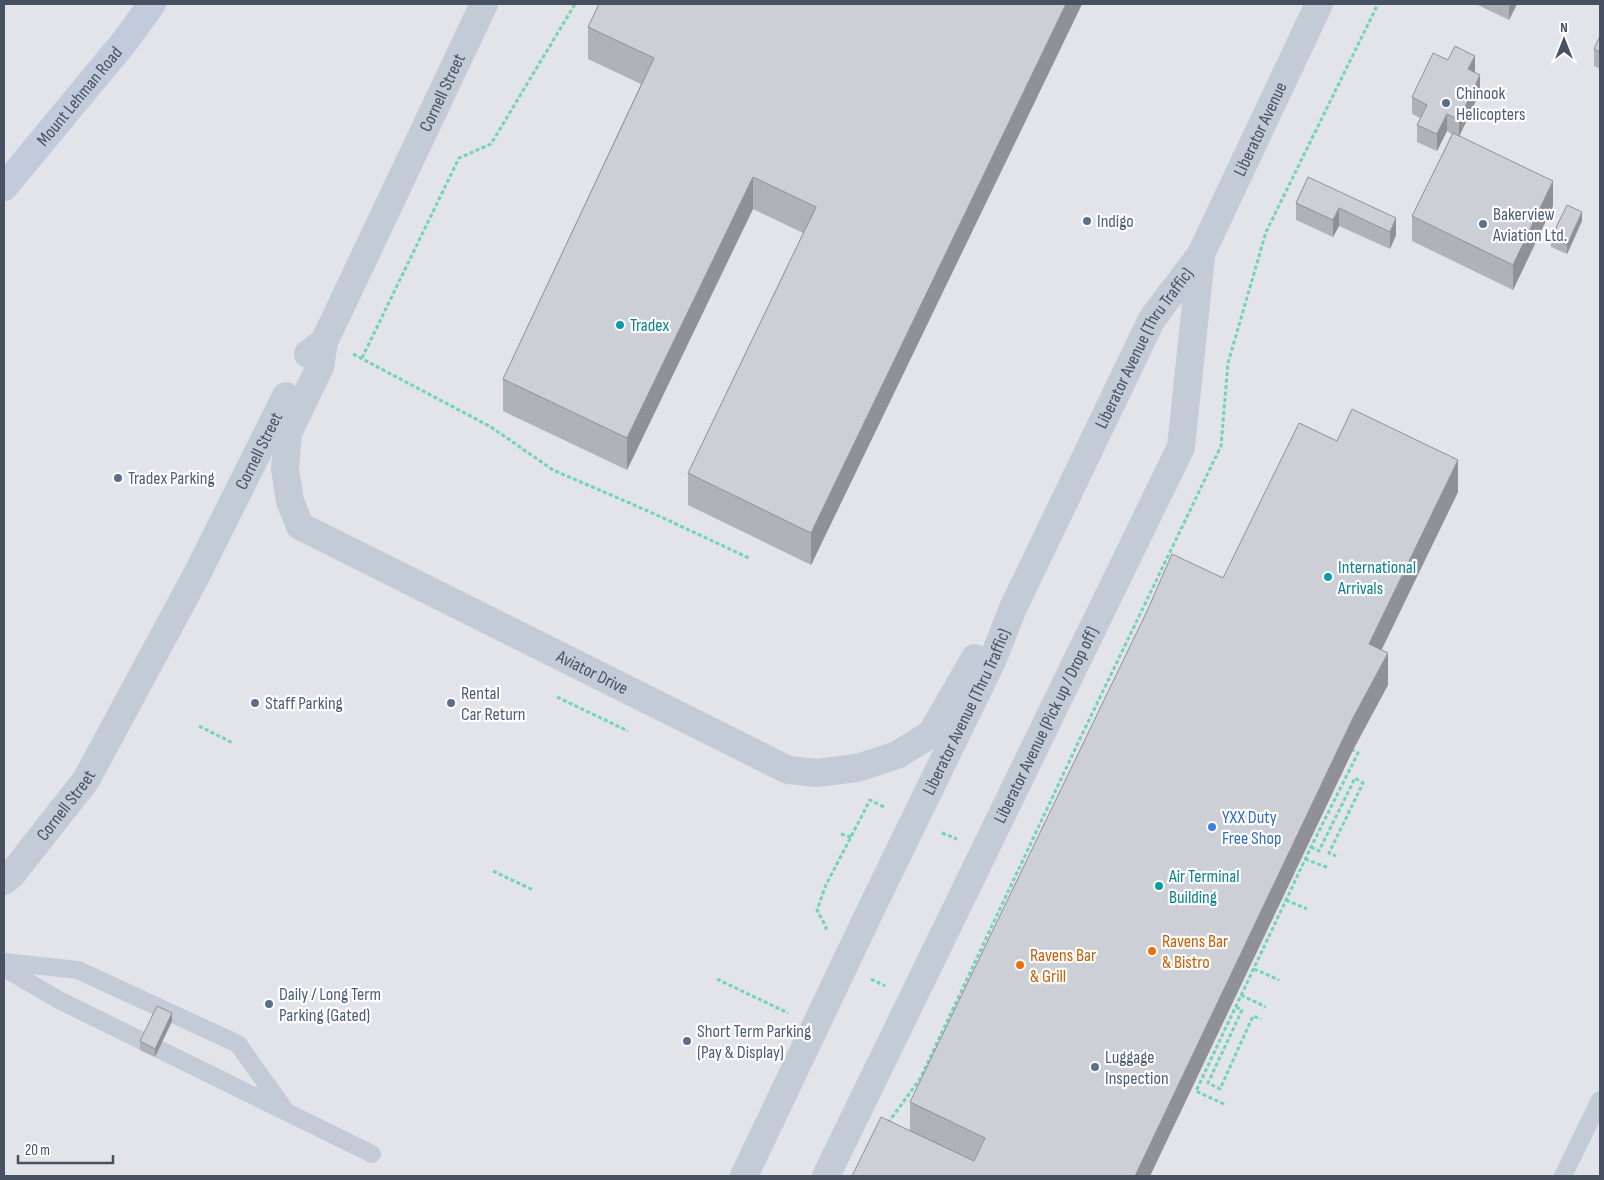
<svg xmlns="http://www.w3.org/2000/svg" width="1604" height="1180" font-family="'Sofia Sans Condensed',sans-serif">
<rect width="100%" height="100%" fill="#f4f1f1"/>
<rect fill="#e3e4e9" x="4" y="4" width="1596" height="1172"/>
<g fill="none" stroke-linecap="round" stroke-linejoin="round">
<g stroke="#70d6b1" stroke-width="3" stroke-dasharray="4 2.5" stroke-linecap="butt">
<path d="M353 354 491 427 553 470 648 511 749 558"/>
<path d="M362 358 459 158 491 144 575 4"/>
<path d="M557 697 628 731"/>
<path d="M199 726 233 743"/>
<path d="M942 833 957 839"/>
<path d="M841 834 851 837"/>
<path d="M1311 847 1319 851 1355 778 1363 783 1329 853 1336 856"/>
<path d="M1305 859 1329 868"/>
<path d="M493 871 533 890"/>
<path d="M1286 900 1307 909"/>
<path d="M826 930V927L817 910 826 885 870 800 886 808"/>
<path d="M1254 969 1279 980"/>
<path d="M717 979 788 1013"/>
<path d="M871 979 885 986"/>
<path d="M1241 995 1266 1007"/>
<path d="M1236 1007 1242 1010 1208 1083 1220 1089 1253 1016 1261 1019"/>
<path d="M1224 1104 1196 1091 1311 847 1358 753 1353 750"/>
<path d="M888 1123 920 1079 1077 745 1221 446 1228 363 1266 232 1378 4"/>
</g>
<g stroke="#c3cbd7" stroke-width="18">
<path d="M4 962 78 970 238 1044 285 1110"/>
<path d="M4 968 59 1000 372 1154"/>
<path d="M1563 1176 1600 1100"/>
</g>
<g stroke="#c3cbd7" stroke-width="28">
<path id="s1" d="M324 342 320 367 288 433 285 469 290 501 300 526 788 770 816 773 857 768 897 755 931 734 975 658"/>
<path id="s2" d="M308 354 324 342 484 4"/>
<path id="s3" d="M4 881 13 873 86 780 196 576 286 396"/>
<path id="s4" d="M744 1176 872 907 993 659 1013 608 1152 319 1201 254 1319 4"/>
<path id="s5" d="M826 1176 1181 447 1201 256"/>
</g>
<path stroke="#c2cbdb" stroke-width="28" id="s6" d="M4 187 125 41 152 4"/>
</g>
<g fill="#b0b2b9">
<path d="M599 4H1082L811 565 688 505V473L803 233 753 209 627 470 503 411V379L641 84 588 59V27Z"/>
<path d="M1476 4H1517L1509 20Z"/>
<path d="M1600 36V69L1594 66V49Z"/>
<path d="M1475 72 1480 92 1459 136 1553 206 1513 290 1412 241V216L1452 134 1447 131 1437 151 1417 142V125L1420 118 1412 114V97Z"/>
<path d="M1308 177 1396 235 1390 249 1339 226 1333 237 1296 220V203Z"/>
<path d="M1582 221 1567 254 1551 247V238Z"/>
<path d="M1337 441 1458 492 1381 650 1388 685 1353 750 1150 1176H852L910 1131V1102L1223 578Z"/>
<path d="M172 1021 155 1057 140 1050V1041Z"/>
</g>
<g fill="#909196">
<path d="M1066 4H1082L811 565V533Z"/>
<path d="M1509 4H1517L1509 20Z"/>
<path d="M1475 56V73L1468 69Z"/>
<path d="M1480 75V92L1459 137V120Z"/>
<path d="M1447 114V131L1437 151V134Z"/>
<path d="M753 177V209L627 470V438Z"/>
<path d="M1553 181V206L1513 290V265Z"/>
<path d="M1339 208V226L1333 237V220Z"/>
<path d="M1582 212V221L1567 254V245Z"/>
<path d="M1396 218V235L1390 249V232Z"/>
<path d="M1458 460V492L1369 676V644Z"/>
<path d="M1388 653V685L1353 750 1150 1176H1135L1353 718Z"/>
<path d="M172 1013V1021L155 1057V1049Z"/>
</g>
<g fill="#cdcfd7" stroke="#909196">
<path d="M599 4H1066L811 533 688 473 816 207 753 177 627 438 503 379 654 58 588 27Z"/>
<path d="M1600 36V52L1594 49Z"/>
<path d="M1455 46 1475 56 1468 69 1480 75 1459 120 1447 114 1437 134 1417 125 1427 105 1412 97 1433 53 1448 60Z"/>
<path d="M1453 133 1553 181 1513 265 1412 216Z"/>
<path d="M1308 177 1396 218 1390 232 1339 208 1333 220 1296 203Z"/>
<path d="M1567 205 1582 212 1567 245 1551 238Z"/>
<path d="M1352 409 1458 460 1369 644 1388 653 1353 718 1135 1176H852L881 1117 974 1161 985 1138 910 1102 1148 609 1172 554 1223 578 1299 423 1337 441Z"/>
<path d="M157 1006 172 1013 155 1049 140 1041Z"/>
</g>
<g fill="#5c6f8a" stroke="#fff" stroke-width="2">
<circle cx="1446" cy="103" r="5"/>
<circle cx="1087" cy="221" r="5"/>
<circle cx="1483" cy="224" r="5"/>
<circle cx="118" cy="478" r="5"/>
<circle cx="255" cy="703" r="5"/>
<circle cx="451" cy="703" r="5"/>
<circle cx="269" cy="1004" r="5"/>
<circle cx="687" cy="1041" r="5"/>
<circle cx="1095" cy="1067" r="5"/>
</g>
<g fill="#0f9aa8" stroke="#fff" stroke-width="2">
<circle cx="620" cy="325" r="5"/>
<circle cx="1328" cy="577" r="5"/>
<circle cx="1159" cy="886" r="5"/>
</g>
<circle fill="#3f7fe0" stroke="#fff" stroke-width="2" cx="1212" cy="827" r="5"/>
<g fill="#e8710a" stroke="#fff" stroke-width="2">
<circle cx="1152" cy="951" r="5"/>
<circle cx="1020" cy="965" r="5"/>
</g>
<g text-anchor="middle" stroke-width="4.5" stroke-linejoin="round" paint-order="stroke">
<g font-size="18" fill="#475161" stroke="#fff">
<text dy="6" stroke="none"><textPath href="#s2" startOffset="296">Cornell Street</textPath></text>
<text dy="6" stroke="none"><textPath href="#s6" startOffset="118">Mount Lehman Road</textPath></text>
<text dy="6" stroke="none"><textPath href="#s4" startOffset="1169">Liberator Avenue</textPath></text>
<text dy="6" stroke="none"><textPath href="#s4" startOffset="920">Liberator Avenue (Thru Traffic)</textPath></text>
<text dy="6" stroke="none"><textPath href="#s3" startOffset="502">Cornell Street</textPath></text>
<text dy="6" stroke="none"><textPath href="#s1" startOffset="521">Aviator Drive</textPath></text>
<text dy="6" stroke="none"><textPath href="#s4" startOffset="515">Liberator Avenue (Thru Traffic)</textPath></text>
<text dy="6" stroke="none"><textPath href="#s5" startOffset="502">Liberator Avenue (Pick up / Drop off)</textPath></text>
<text dy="6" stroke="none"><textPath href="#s3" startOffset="98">Cornell Street</textPath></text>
</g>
<g font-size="18" fill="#4e5e75" stroke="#fff" text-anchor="start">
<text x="1456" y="99">Chinook<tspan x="1456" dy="21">Helicopters</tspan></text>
<text x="1493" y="220">Bakerview<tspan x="1493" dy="21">Aviation Ltd.</tspan></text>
<text x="1097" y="227">Indigo</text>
<text x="128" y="484">Tradex Parking</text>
<text x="461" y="699">Rental<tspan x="461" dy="21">Car Return</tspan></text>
<text x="265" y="709">Staff Parking</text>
<text x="279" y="1000">Daily / Long Term<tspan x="279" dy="21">Parking (Gated)</tspan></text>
<text x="697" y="1037">Short Term Parking<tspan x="697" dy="21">(Pay &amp; Display)</tspan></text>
<text x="1105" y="1063">Luggage<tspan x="1105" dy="21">Inspection</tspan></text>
</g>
<g font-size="18" fill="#0d838f" stroke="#fff" text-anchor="start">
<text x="630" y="331">Tradex</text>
<text x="1338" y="573">International<tspan x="1338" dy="21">Arrivals</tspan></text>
<text x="1169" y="882">Air Terminal<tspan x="1169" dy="21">Building</tspan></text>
</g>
<g font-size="18" fill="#366cbe" stroke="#fff" text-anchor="start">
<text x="1222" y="823">YXX Duty<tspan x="1222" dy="21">Free Shop</tspan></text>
</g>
<g font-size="18" fill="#c56008" stroke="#fff" text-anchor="start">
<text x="1162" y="947">Ravens Bar<tspan x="1162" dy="21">&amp; Bistro</tspan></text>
<text x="1030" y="961">Ravens Bar<tspan x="1030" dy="21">&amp; Grill</tspan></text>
</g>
</g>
<rect width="1604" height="1180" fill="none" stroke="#475161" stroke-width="10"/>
<g transform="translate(1564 40)" stroke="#ffffff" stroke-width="4" paint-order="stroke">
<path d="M0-4L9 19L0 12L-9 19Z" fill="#475161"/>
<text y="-8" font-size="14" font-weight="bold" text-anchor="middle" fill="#475161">N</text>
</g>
<path d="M18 1155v8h95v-8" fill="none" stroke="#475161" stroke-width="2.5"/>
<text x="25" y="1155" font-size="15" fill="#475161" stroke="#ffffff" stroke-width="4" paint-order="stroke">20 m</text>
</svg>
